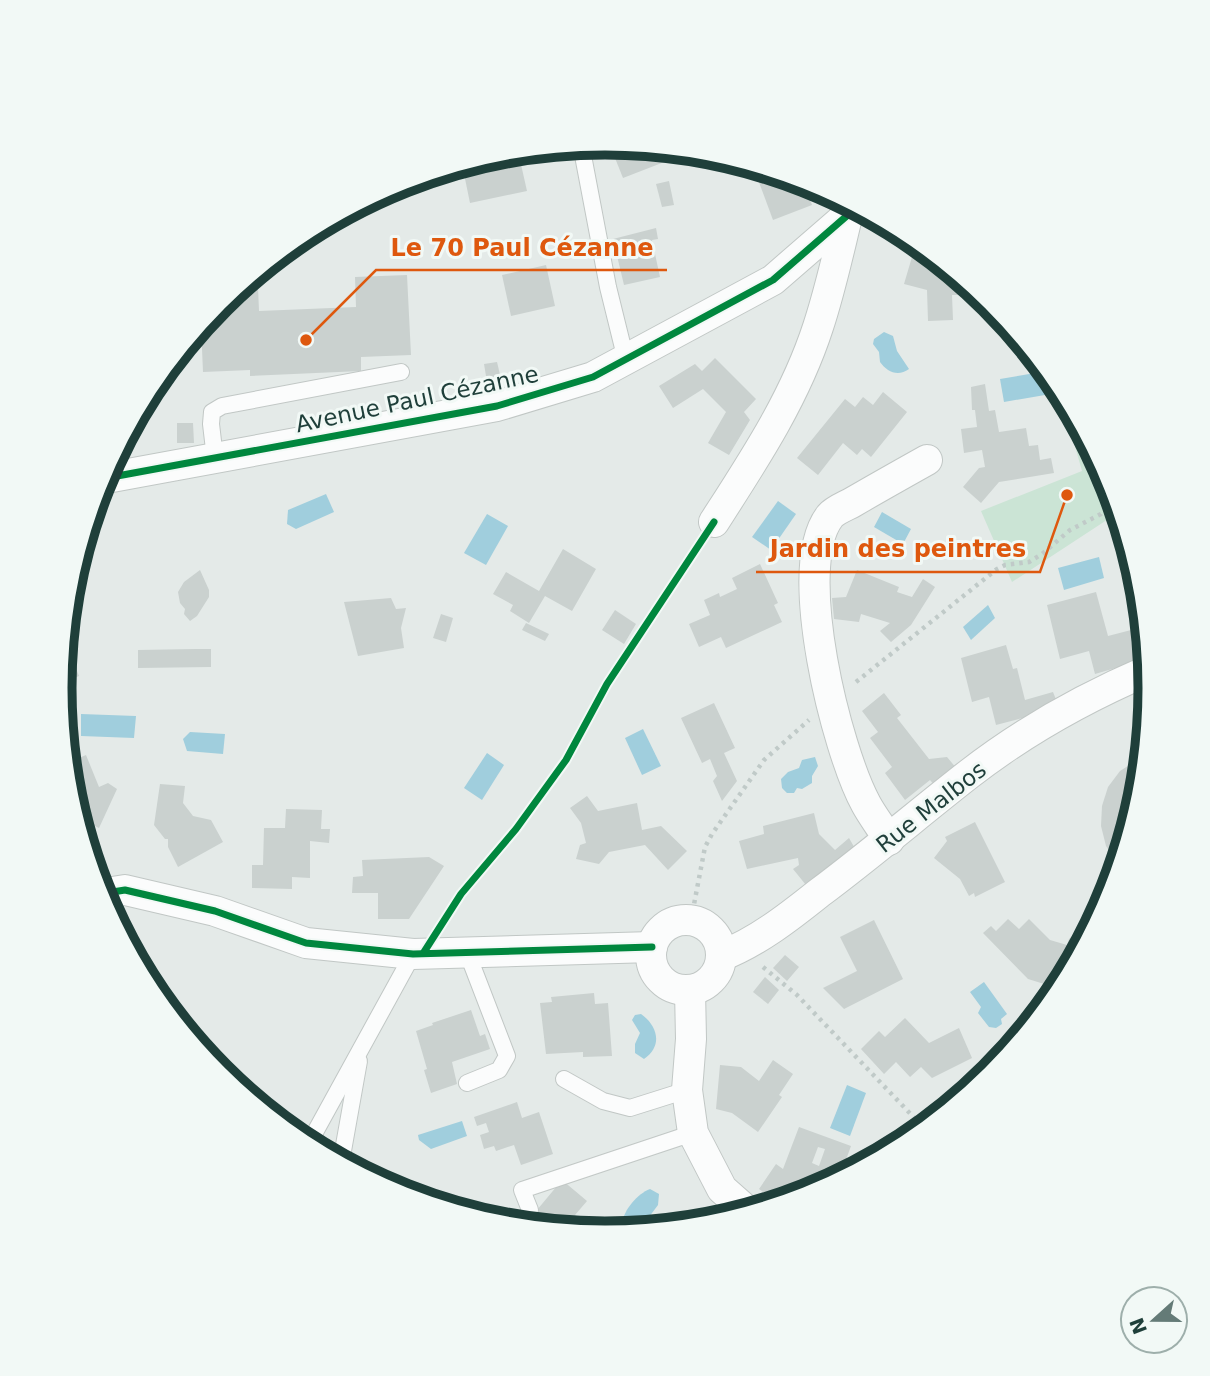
<svg xmlns="http://www.w3.org/2000/svg" width="1210" height="1376" font-family="'DejaVu Sans',sans-serif">
<rect width="100%" height="100%" fill="#e4eae8"/>
<path fill="#cbe4d5" d="M1057 383 1109 480 1119 512 1012 582 981 511 1082 471Z"/>
<g fill="#a0cedd">
<path d="M319 226V241L293 242Z"/>
<path d="M884 332 893 336 897 351 909 369C898 377 887 372 880 362L879 352 873 344 874 339Z"/>
<path d="M1041 372 1045 395 1004 402 1000 379Z"/>
<path d="M326 494 334 512 296 529 287 524 288 510Z"/>
<path d="M778 501 796 514 771 550 752 537Z"/>
<path d="M882 512 911 529 903 544 874 527Z"/>
<path d="M487 514 508 526 486 565 464 553Z"/>
<path d="M1099 557 1104 578 1064 590 1058 568Z"/>
<path d="M988 605 995 618 971 640 963 627Z"/>
<path d="M81 714 136 716 134 738 81 736Z"/>
<path d="M643 729 661 766 642 775 625 738Z"/>
<path d="M190 732 225 734 223 754 187 751 183 739Z"/>
<path d="M487 753 504 765 482 800 464 788Z"/>
<path d="M815 757 818 766 812 776V783L802 789 797 788 794 793H787L782 788 781 779 788 772 799 768 802 760Z"/>
<path d="M984 982 1007 1014 1001 1019 1002 1024 996 1028 989 1027 978 1013 981 1007 970 992Z"/>
<path d="M641 1014C658 1026 663 1046 644 1059L635 1053V1044L640 1033 632 1020 635 1015Z"/>
<path d="M847 1085 866 1093 850 1136 830 1128Z"/>
<path d="M462 1121 467 1136 431 1149 419 1140 418 1135Z"/>
<path d="M650 1189 659 1194 658 1205 640 1229 627 1230 622 1223C624 1210 637 1194 650 1189Z"/>
</g>
<g fill="#cad1cf" fill-rule="evenodd">
<path d="M609 143 667 149 672 159 623 178Z"/>
<path d="M518 151 527 191 470 203 462 164 499 153Z"/>
<path d="M753 166 803 181 812 205 773 220Z"/>
<path d="M669 181 674 205 662 207 656 184Z"/>
<path d="M656 228 658 239 652 240 660 277 624 285 613 239Z"/>
<path d="M912 257 937 264V269H950L988 300H973V295H952L953 320 928 321 927 290 904 284Z"/>
<path d="M546 265 555 306 511 316 502 275Z"/>
<path d="M407 275 411 355 361 357V371L250 376V370L203 372 201 325 220 302 237 288 258 287 259 311 356 307 355 277Z"/>
<path d="M715 358 756 399 744 412 750 420 729 455 708 443 726 412 703 389 673 408 659 386 695 364 702 371Z"/>
<path d="M497 362 501 379 487 382 484 364Z"/>
<path d="M985 384 989 411 995 410 999 432 1026 428 1029 446 1038 445 1040 460 1051 458 1054 473 999 482 981 503 963 487 979 468 985 467 982 450 964 453 961 429 977 427 975 410H972L971 387Z"/>
<path d="M883 392 907 412 871 457 862 449 857 455 843 443 818 475 797 458 845 399 855 407 863 397 873 405Z"/>
<path d="M177 423H193L194 443H177Z"/>
<path d="M563 549 596 569 572 611 545 596 529 623 510 611 513 605 493 594 506 572 539 591Z"/>
<path d="M760 564 778 603 774 605 782 622 726 648 721 637 699 647 689 624 710 615 704 600 719 593 720 597 737 589 732 578Z"/>
<path d="M200 570 209 590V597L197 616 190 621 184 614 185 609 180 603 178 592 184 582Z"/>
<path d="M857 570 899 587 897 592 912 597 923 579 935 587 911 625 891 642 880 631 890 623 861 614 859 622 834 619 832 598 846 597Z"/>
<path d="M1096 592 1108 636 1135 629 1143 660 1095 674 1089 651 1060 659 1047 605Z"/>
<path d="M391 598 396 609 406 608 401 628 404 648 358 656 344 602Z"/>
<path d="M615 610 636 624 624 644 602 630Z"/>
<path d="M441 614 453 618 446 642 433 638Z"/>
<path d="M526 623 549 634 545 641 522 630Z"/>
<path d="M67 645 79 676 60 684 64 646Z"/>
<path d="M1006 645 1013 669 1017 668 1025 700 1053 692 1057 702 1026 717 996 725 989 697 972 702 961 658Z"/>
<path d="M195 649H211V667L138 668V650Z"/>
<path d="M884 693 901 715 897 718 929 759 947 757 957 769 936 787 930 780 905 800 885 773 892 767 870 738 878 732 862 711Z"/>
<path d="M714 703 735 748 724 753 737 781 722 801 713 781 717 776 710 759 702 763 681 718Z"/>
<path d="M86 755 99 787 108 783 117 789 99 828 78 818 82 811 74 807 70 794 67 763Z"/>
<path d="M1144 756 1140 795 1119 865 1106 846 1101 826 1102 806 1108 787 1120 771Z"/>
<path d="M160 784 185 786 183 803 193 816 211 820 223 842 178 867 168 847V839H165L154 825Z"/>
<path d="M587 796 598 811 637 803 642 830 661 826 687 851 668 870 645 845 609 852 599 864 576 859 580 845 586 843 581 823 570 808Z"/>
<path d="M286 809 322 810 321 829H330L329 843 310 841V878L292 877V889L252 888V865H263L264 828H285Z"/>
<path d="M814 813 819 834 835 850 849 838 857 852 810 890 793 869 799 865 798 858 747 869 739 841 764 834 763 826Z"/>
<path d="M975 822 1005 882 975 897 974 893 969 896 960 879 934 858 947 841 945 837Z"/>
<path d="M429 857 444 866 409 919H378V893H352L353 877 363 876 362 860Z"/>
<path d="M1008 919 1019 929 1029 919 1050 940 1067 945 1069 939 1086 922 1092 929 1064 982 1056 979 1054 987 1028 979 983 933 991 926 996 931Z"/>
<path d="M874 920 903 979 844 1009 823 988 857 971 840 937Z"/>
<path d="M785 955 799 967 787 981 773 968Z"/>
<path d="M765 977 779 990 768 1004 753 992Z"/>
<path d="M594 993 595 1004 608 1003 612 1056 583 1057V1052L546 1054 540 1003 552 1002 551 997Z"/>
<path d="M471 1010 480 1036 485 1034 490 1049 452 1062 457 1084 431 1093 424 1070 427 1069 416 1031 433 1025 432 1023Z"/>
<path d="M905 1018 929 1043 959 1028 972 1058 932 1078 921 1067 910 1077 896 1062 884 1074 861 1049 879 1031 885 1037Z"/>
<path d="M773 1060 793 1074 779 1095 782 1097 758 1132 732 1113 716 1109 720 1065 741 1067 759 1081Z"/>
<path d="M961 1097 944 1112 940 1107Z"/>
<path d="M517 1102 522 1118 539 1112 553 1154 521 1165 514 1145 496 1151 494 1146 484 1149 480 1135 489 1132 486 1123 477 1126 474 1117Z"/>
<path d="M799 1127 851 1146 839 1179 801 1196 788 1191 782 1202 779 1203 759 1189 776 1164 783 1169ZM818 1147 825 1149 819 1166 812 1163Z"/>
<path d="M562 1180 587 1201 575 1215 597 1233 532 1226 527 1222Z"/>
</g>
<g fill="none" stroke-linecap="round" stroke-linejoin="round">
<g stroke="#c1c7c5" stroke-width="18">
<g id="lane">
<path d="M581 145 608 287 626 360"/>
<path d="M215 458 211 424 212 412 222 406 401 372"/>
<path d="M564 1079 603 1101 630 1108 687 1090"/>
<path d="M467 1083 499 1070 507 1056 467 952"/>
<path d="M308 1145 413 954"/>
<path d="M341 1162 359 1061"/>
<path d="M530 1210 522 1190 693 1133"/>
</g>
</g>
<g stroke="#c1c7c5" stroke-width="32">
<g id="street">
<path d="M101 479 497 406 593 377 773 280 857 207"/>
<path d="M714 522C754 460 795 398 818 327 830 291 838 254 847 217"/>
<path d="M889 840C882 828 873 817 866 804 837 751 790 567 830 516 835 510 846 506 853 502 877 488 902 474 927 460"/>
<path d="M100 894 125 890 215 911 306 943 413 954 652 947"/>
<circle cx="686" cy="955" r="35"/>
<path d="M721 956C757 942 789 917 819 893 870 855 919 813 969 774 1023 732 1086 697 1149 670"/>
<path d="M690 990 691 1039 687 1090 693 1133 722 1189 748 1212"/>
</g>
</g>
<g stroke="#c0cac8" stroke-width="4.5" stroke-dasharray="3.5 5" stroke-linecap="butt">
<path d="M856 682 997 569 1005 565 1029 562 1042 554 1070 530 1101 514 1113 493"/>
<path d="M691 920 705 847 712 834 764 760 809 720"/>
<path d="M763 967 797 995 924 1128"/>
</g>
<use href="#lane" stroke="#fbfcfc" stroke-width="16"/>
<use href="#street" stroke="#fbfcfc" stroke-width="30"/>
<g stroke="#f2f9f6" stroke-width="11">
<g id="cycleway">
<path d="M101 479 497 406 593 377 773 280 857 207"/>
<path d="M100 894 125 890 215 911 306 943 413 954 652 947"/>
<path d="M424 952 461 894 516 829 566 760 607 684 714 522"/>
</g>
</g>
<use href="#cycleway" stroke="#00873e" stroke-width="7"/>
</g>
<g text-anchor="middle" stroke-width="6" stroke-linejoin="round" paint-order="stroke">
<g font-size="23" fill="#1f3f3a" stroke="#f2f9f6">
<text transform="translate(417 399) rotate(-12)" y="8">Avenue Paul Cézanne</text>
<text transform="translate(931 807) rotate(-38)" y="8">Rue Malbos</text>
</g>
</g>
<path d="M0 0H1210V1376H0ZM72 688a533 533 0 1 1 1066 0a533 533 0 1 1-1066 0Z" fill="#f2f9f6" fill-rule="evenodd"/>
<path fill="none" stroke="#1f3f3a" stroke-width="9" d="M72 688a533 533 0 1 1 1066 0a533 533 0 1 1-1066 0Z"/>
<path fill="none" stroke="#de580e" stroke-width="2.5" d="M306 340L376 270H667M1067 495L1040 572H756"/>
<g fill="#de580e" stroke="#f2f9f6" stroke-width="2.5">
<circle cx="306" cy="340" r="7"/>
<circle cx="1067" cy="495" r="7"/>
</g>
<g font-size="24" text-anchor="middle" font-weight="bold" fill="#de580e" stroke="#f2f9f6" stroke-width="6" stroke-linejoin="round" paint-order="stroke">
<text x="522" y="256">Le 70 Paul Cézanne</text>
<text x="898" y="557">Jardin des peintres</text>
</g>
<g transform="translate(1154 1320) rotate(249)"><circle r="33" fill="#f2f9f6" stroke="#9eafab" stroke-width="2"/>
<path d="M0-5L12 26L0 18L-12 26Z" fill="#647b77"/>
<text y="-10" font-size="19" font-weight="bold" text-anchor="middle" fill="#1f3f3a">N</text>
</g>
</svg>
